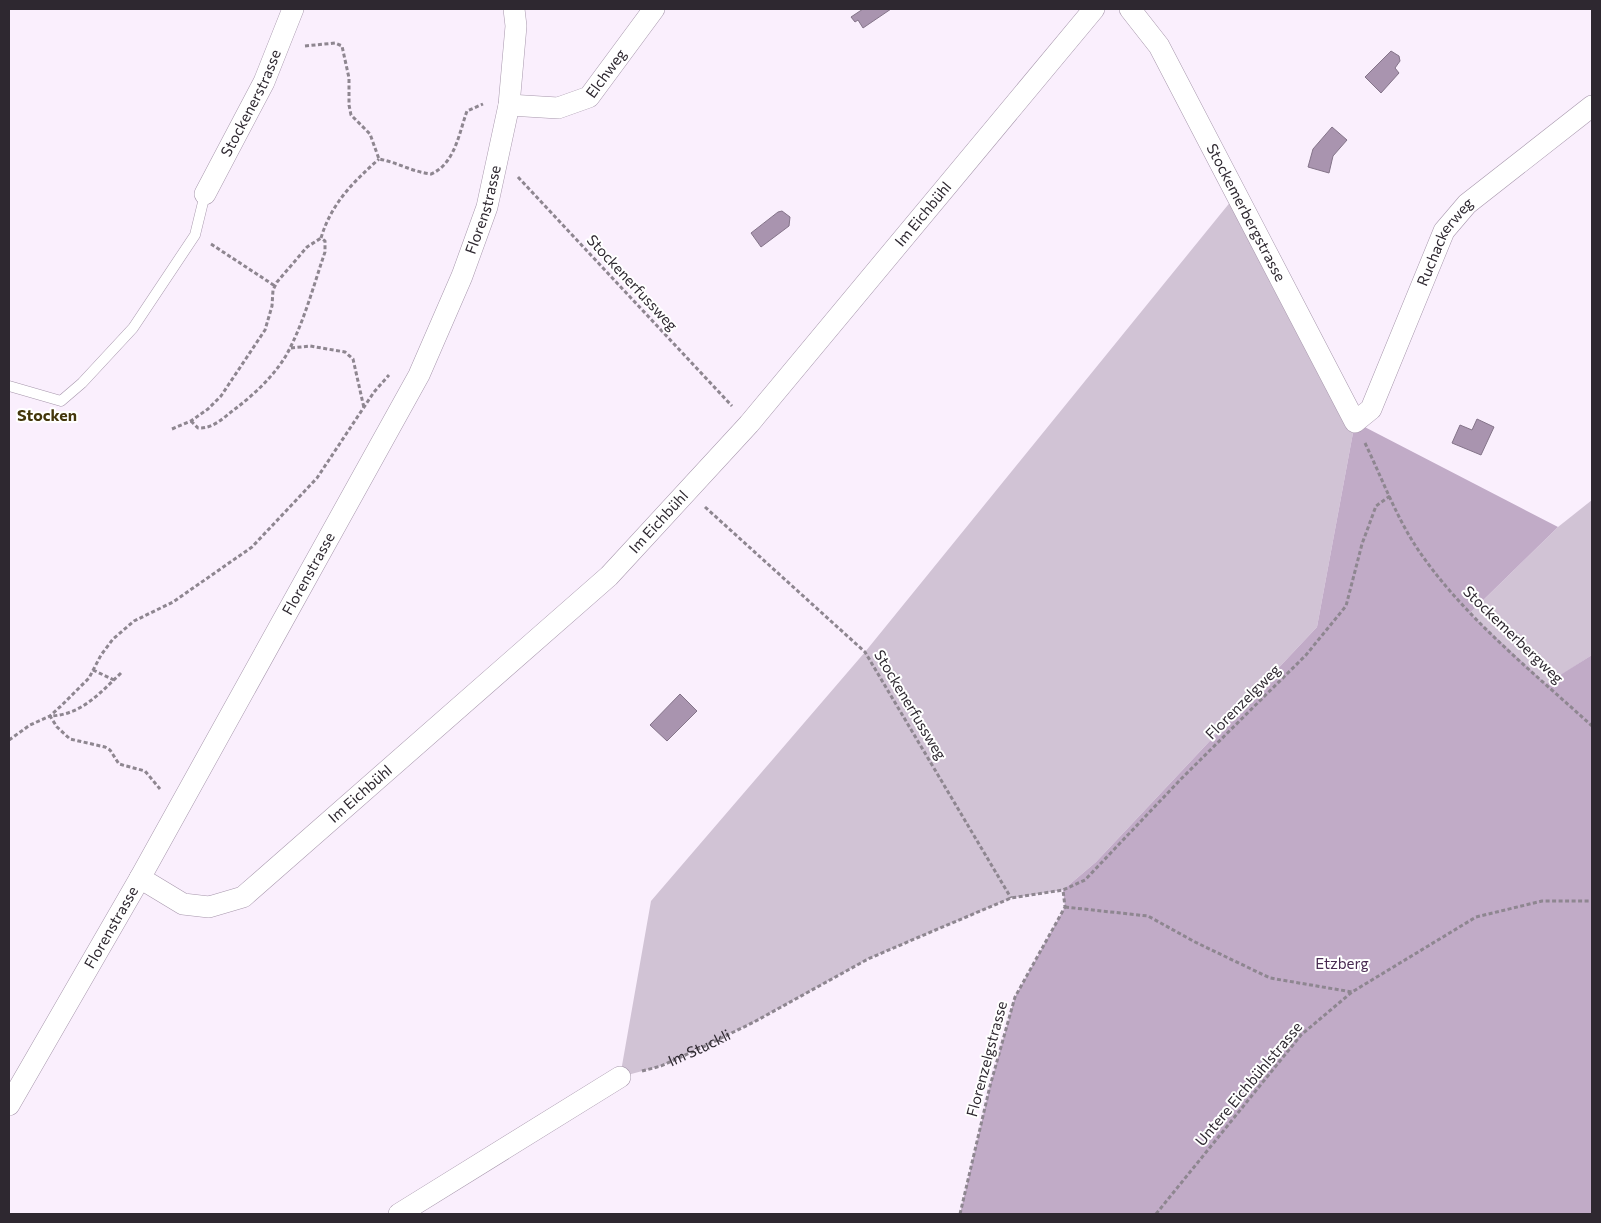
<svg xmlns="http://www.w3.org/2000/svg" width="1601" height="1223" font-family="Commissioner,sans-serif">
<rect width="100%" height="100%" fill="#faeffd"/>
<g fill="#d1c3d5">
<path d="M1236 195 1355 422 1317 627 1096 862 1063 890 1011 898 919 937 868 959 754 1022 661 1066 620 1077 651 901 865 652Z"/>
<path d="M1592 500V655L1546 685 1470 613 1558 527Z"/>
</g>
<path fill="#c1abc7" d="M1355 422 1558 527 1470 613 1546 684 1592 655V1214H960L990 1086 1015 997 1065 907 1063 890 1096 862 1317 627Z"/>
<g fill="#a994af" stroke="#847489">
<path d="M863 9H891L863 28 858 20 855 22 851 17Z"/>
<path d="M1391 51 1399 56 1400 61 1395 68 1399 73 1381 93 1365 77Z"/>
<path d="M1332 127 1347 140 1333 156 1329 173 1308 167 1313 149Z"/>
<path d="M782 211 790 217 789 226 761 247 751 233 778 212Z"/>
<path d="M1477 419 1494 427 1481 455 1452 443 1460 425 1472 430Z"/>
<path d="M680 694 697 711 667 741 650 725Z"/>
</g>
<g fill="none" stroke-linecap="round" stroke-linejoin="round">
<g stroke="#a797ac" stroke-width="11">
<path id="service" d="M9 386 61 401 82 383 133 328 195 235 205 194"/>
</g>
<g stroke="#a797ac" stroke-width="22">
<g id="minor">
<path id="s2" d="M1130 9 1159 46 1355 422 1371 409 1444 231 1467 204 1592 106"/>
<path id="s3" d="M509 105 558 108 589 97 654 9"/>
<path id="s4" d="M205 194 264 82 293 9"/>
<path id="s5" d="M140 878 183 904 209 907 243 897 609 576 749 424 1094 9"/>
<path id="s6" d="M9 1105 140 878 419 375 462 276 487 207 509 105 516 26 514 9"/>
<path d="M399 1214 620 1077"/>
</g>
</g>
<g stroke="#8e8690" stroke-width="3" stroke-dasharray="4 2.5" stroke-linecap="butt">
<path d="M305 46 335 43 342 46 349 78V105L351 115 370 134 379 159C396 162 413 172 431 174 455 164 459 133 467 111L483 104"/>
<path d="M518 177 732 406"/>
<path d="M321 238C331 204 353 182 379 159"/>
<path d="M211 244 275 286"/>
<path d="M291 348 310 346 345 352 353 359 364 408"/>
<path d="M191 421 198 428C213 429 223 418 235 409 255 394 278 372 289 350 305 319 314 284 325 252V241L321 238"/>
<path d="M172 429 191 421 208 409 221 396 265 330 272 306 273 290 277 282 307 247 321 238"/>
<path d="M1365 443C1381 476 1395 514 1415 545 1459 613 1533 672 1592 726"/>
<path d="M705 507 865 652 1011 898"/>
<path d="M93 670 114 680"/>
<path d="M121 673C99 694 81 715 50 716L57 727 70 739 105 747 110 750 119 764 145 771 160 789"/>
<path d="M9 740 30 725 50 716 62 705 89 678 101 655 113 639 134 621 173 602 252 547 317 478 374 392 389 375"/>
<path d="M1065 907 1148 916 1195 942 1270 978 1352 992"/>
<path id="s1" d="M642 1071 661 1066 703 1047 754 1022 868 959 919 937 1011 898 1063 890 1085 880 1181 779 1306 655 1346 606 1362 544 1376 506 1390 496"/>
<path d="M960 1214 990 1086 1015 997 1065 907 1063 890"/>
<path d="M1156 1214 1301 1035 1352 992 1476 917 1542 901H1592"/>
</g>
<use href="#service" stroke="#fff" stroke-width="10"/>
<use href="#minor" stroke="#fff" stroke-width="21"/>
</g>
<g text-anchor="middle" stroke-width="4" stroke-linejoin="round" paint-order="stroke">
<g font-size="15" fill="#2e2830" stroke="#fff">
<text dy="5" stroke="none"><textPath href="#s3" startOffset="111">Elchweg</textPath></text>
<text dy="5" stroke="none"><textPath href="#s4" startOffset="102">Stockenerstrasse</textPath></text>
<text dy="5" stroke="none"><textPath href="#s6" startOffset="1015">Florenstrasse</textPath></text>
<text dy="5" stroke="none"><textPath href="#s2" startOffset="235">Stockemerbergstrasse</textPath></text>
<text dy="5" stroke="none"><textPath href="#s5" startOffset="1078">Im Eichbühl</textPath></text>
<text dy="5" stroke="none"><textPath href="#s2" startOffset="675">Ruchackerweg</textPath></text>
<text transform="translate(632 283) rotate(47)" y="5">Stockenerfussweg</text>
<text dy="5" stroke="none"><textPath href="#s5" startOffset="672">Im Eichbühl</textPath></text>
<text dy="5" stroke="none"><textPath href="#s6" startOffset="610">Florenstrasse</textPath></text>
<text transform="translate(1513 635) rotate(44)" y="5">Stockemerbergweg</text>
<text transform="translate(1243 702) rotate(-45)" y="5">Florenzelgweg</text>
<text transform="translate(910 705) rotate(59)" y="5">Stockenerfussweg</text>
<text dy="5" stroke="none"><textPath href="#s5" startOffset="268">Im Eichbühl</textPath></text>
<text dy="5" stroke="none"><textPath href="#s6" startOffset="205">Florenstrasse</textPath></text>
<text dy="5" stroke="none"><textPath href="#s1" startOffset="62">Im Stuckli</textPath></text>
<text transform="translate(987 1059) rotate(-75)" y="5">Florenzelgstrasse</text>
<text transform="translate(1249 1084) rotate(-50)" y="5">Untere Eichbühlstrasse</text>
</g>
<g font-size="15" fill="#482a51" stroke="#fff">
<text x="1342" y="969">Etzberg</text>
</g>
<g font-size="16" font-weight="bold" fill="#44360c" stroke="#fff">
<text x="47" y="421">Stocken</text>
</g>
</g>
<rect width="1601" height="1223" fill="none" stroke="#2e2830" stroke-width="20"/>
</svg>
